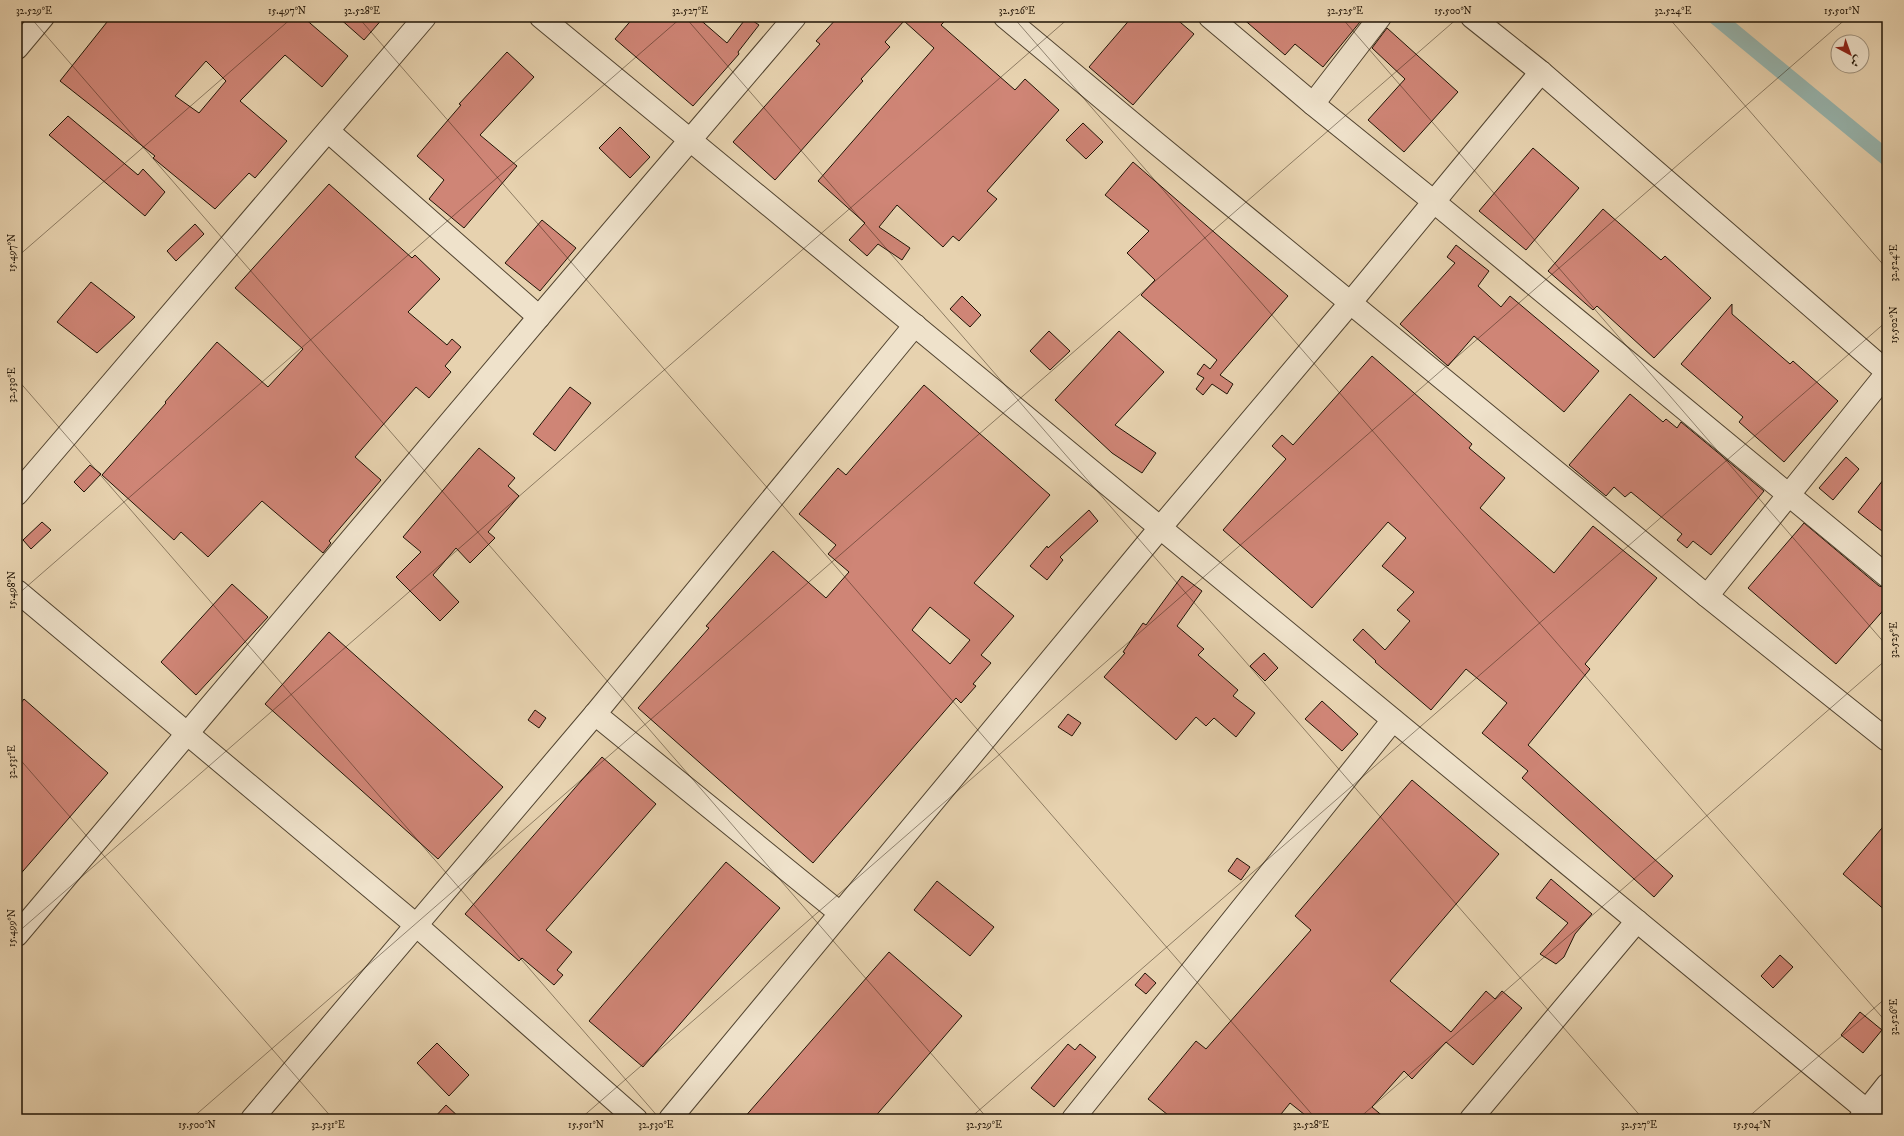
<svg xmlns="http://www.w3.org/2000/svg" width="1904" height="1136" font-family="'IM FELL DW Pica',Amiri,serif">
<rect width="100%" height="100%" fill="#e7d2af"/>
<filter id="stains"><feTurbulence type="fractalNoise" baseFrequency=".005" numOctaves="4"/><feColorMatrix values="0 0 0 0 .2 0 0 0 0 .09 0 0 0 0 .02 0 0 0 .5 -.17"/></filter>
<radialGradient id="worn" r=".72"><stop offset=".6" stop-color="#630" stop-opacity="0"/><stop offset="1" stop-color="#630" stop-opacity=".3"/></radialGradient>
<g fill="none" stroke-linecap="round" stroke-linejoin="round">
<path stroke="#97b6b0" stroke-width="16" d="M1716 17 1887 158"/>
</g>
<g fill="#cf8576" stroke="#211406" fill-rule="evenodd">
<path d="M111 17H303L348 56 322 87 285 55 240 101 287 141 255 178 249 173 215 209 153 158 155 156 60 81ZM206 61 226 81 199 113 175 96Z"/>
<path d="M338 17H384L364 40Z"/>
<path d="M634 17H697L727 43 747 17 759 25 738 52 739 54 693 106 615 39Z"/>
<path d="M838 17H949L941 25 1015 90 1025 79 1059 110 987 191 997 199 959 241 953 236 943 247 897 205 879 227 910 248 902 260 878 244 867 256 849 240 865 223 818 181 934 48 904 21 885 42 890 47 861 79 863 81 775 180 733 142 820 44 816 41Z"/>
<path d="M1132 17H1174L1194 34 1133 105 1089 67Z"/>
<path d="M1241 17H1354L1360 22 1323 67 1295 44 1285 55Z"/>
<path d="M1387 28 1458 92 1404 152 1368 120 1405 79 1372 48Z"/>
<path d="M507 52 534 77 480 135 517 166 464 228 429 199 444 180 417 156 461 105 459 104Z"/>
<path d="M68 116 138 175 143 169 165 192 145 216 49 135Z"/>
<path d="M1083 123 1103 142 1086 159 1066 140Z"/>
<path d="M620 127 650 157 630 178 599 148Z"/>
<path d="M1533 148 1579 188 1526 250 1479 211Z"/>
<path d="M1133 162 1288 296 1220 375 1233 384 1227 394 1212 384 1203 395 1196 389 1204 378 1197 374 1204 364 1210 369 1217 360 1141 295 1155 280 1127 253 1149 231 1105 195Z"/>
<path d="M329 184 412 258 415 255 440 279 408 312 447 345 452 339 461 347 445 366 451 372 429 398 416 387 355 457 381 480 329 541 331 543 323 553 262 501 208 557 181 532 174 540 102 475 166 403 165 402 217 342 268 387 303 349 235 288Z"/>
<path d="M1603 209 1661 260 1665 256 1711 298 1654 358 1597 306 1593 310 1548 271Z"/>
<path d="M542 220 576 248 540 291 505 263Z"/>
<path d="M195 224 204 234 176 261 167 251Z"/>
<path d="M1456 245 1489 271 1478 286 1501 307 1510 296 1599 371 1564 412 1474 336 1448 366 1400 324 1455 263 1447 257Z"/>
<path d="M91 282 135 317 97 353 57 322Z"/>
<path d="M962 296 981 315 970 327 950 309Z"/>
<path d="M1732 304V314L1790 364 1793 361 1838 401 1784 462 1739 422 1743 417 1681 364Z"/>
<path d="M1049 331 1070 351 1050 370 1030 351Z"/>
<path d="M1119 331 1164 372 1115 425 1156 453 1142 473 1112 453 1055 400Z"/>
<path d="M1372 356 1472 444 1469 448 1505 478 1480 508 1554 573 1593 526 1657 578 1585 664 1590 669 1528 745 1673 876 1654 897 1522 778 1528 771 1482 733 1507 703 1466 669 1431 710 1375 662 1376 661 1353 640 1363 629 1385 650 1410 621 1397 610 1414 592 1382 566 1406 538 1388 522 1312 608 1223 530 1286 459 1272 446 1282 435 1293 445Z"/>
<path d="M924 385 1050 495 974 583 1014 616 981 655 991 663 973 684 976 686 961 703 956 698 813 863 638 708 709 628 706 626 773 551 826 598 849 572 828 554 836 545 799 514 838 468 846 475ZM930 607 970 640 950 664 912 630Z"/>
<path d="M570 387 591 403 555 451 533 434Z"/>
<path d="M1630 394 1663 422 1666 419 1677 428 1681 422 1764 491 1711 555 1693 541 1687 548 1677 540 1682 534 1631 492 1625 497 1614 487 1606 496 1569 465Z"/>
<path d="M479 448 515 478 508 486 519 496 488 532 495 538 470 563 456 548 433 575 459 602 440 621 396 577 421 552 403 537Z"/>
<path d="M1846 457 1859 469 1833 500 1819 488Z"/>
<path d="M90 465 101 474 84 492 74 482Z"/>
<path d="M1887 475V535L1858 512Z"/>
<path d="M1089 510 1098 521 1060 557 1063 560 1047 580 1030 566 1047 546 1048 548Z"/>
<path d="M42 522 51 530 31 549 23 540Z"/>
<path d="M1804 523 1879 586 1887 588V606L1836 664 1748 588Z"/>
<path d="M1182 576 1202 591 1177 626 1204 649 1198 655 1238 690 1233 696 1255 713 1236 737 1214 718 1206 726 1196 717 1176 740 1104 677 1125 653 1123 652 1143 623 1146 625Z"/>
<path d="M232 584 268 617 196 695 161 662Z"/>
<path d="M329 632 503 787 438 859 265 704Z"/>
<path d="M1264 653 1278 668 1265 681 1250 666Z"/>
<path d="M24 699 108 773 17 878V708Z"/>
<path d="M1322 701 1358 734 1342 751 1305 719Z"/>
<path d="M535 710 546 718 539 728 528 720Z"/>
<path d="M1068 714 1081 723 1072 736 1058 727Z"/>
<path d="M602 757 656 804 546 930 572 952 557 970 563 975 554 985 522 958 519 961 465 914Z"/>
<path d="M1412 780 1499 854 1390 981 1451 1032 1486 991 1495 999 1502 991 1522 1008 1473 1065 1446 1042 1412 1079 1404 1071 1372 1107 1386 1119H1310L1290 1103 1277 1119H1173L1148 1099 1196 1041 1206 1049 1311 930 1295 916Z"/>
<path d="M1887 822V912L1843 874Z"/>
<path d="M1237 858 1250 867 1241 880 1228 871Z"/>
<path d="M726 862 780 908 643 1067 589 1021Z"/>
<path d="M1551 879 1592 914 1575 934 1564 957 1556 964 1540 954 1568 923 1536 898Z"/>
<path d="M937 881 994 927 970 956 914 910Z"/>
<path d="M889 952 962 1016 873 1119H743Z"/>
<path d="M1780 955 1793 967 1773 988 1761 976Z"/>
<path d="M1145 973 1156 983 1146 994 1135 985Z"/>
<path d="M1860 1012 1882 1030 1863 1053 1841 1035Z"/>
<path d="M437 1043 469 1075 449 1096 417 1063Z"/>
<path d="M1068 1044 1075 1050 1080 1044 1096 1057 1054 1107 1031 1088Z"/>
<path d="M446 1105 461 1119H433Z"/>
</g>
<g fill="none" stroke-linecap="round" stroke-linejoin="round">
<g stroke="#524430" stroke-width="24">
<g id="minor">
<path d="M541 17 1877 1119"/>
<path d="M1005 17 1156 143 1707 596 1887 740"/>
<path d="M1210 17 1313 104 1433 201 1887 576"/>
<path d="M1472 17 1541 72 1887 372"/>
<path d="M17 48 43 17"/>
<path d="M1313 104 1380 17"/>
<path d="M328 131 539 317"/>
<path d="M17 494 425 17"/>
<path d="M17 591 416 925 636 1119"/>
<path d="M1707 596 1887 373"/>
<path d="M595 714 840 913"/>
<path d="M17 935 539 317 795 17"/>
<path d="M252 1119 595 714 915 325"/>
<path d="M670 1119 1160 528 1351 302 1541 72"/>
<path d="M1073 1119 1393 720"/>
<path d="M1471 1119 1637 921"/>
<path d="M1860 1119 1887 1085"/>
</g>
</g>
<use href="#minor" stroke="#efe2cb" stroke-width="22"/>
</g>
<path fill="none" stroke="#211406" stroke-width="1" stroke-opacity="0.45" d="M30 17 988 1119M358 17 1316 1119M685 17 1643 1119M1013 17 1887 1023M1341 17 1887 646M1668 17 1887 269M17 257 293 17M17 379 660 1119M17 595 682 17M17 756 333 1119M17 933 1070 17M191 1119 1459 17M580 1119 1848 17M969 1119 1887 321M1358 1119 1887 659M1746 1119 1887 997"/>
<rect width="1904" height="1136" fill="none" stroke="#e7d2af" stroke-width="44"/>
<g transform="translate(1850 54) rotate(139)"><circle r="19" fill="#efe2cb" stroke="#9d907c"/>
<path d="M0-3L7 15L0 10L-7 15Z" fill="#8f2418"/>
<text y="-6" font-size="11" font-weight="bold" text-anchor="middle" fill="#211406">ش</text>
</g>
<rect x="22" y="22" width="1860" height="1092" fill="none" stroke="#211406" stroke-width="1.5"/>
<g font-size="10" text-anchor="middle" fill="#211406">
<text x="34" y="14">32.529°E</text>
<text x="287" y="14">15.497°N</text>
<text x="362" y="14">32.528°E</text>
<text x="690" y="14">32.527°E</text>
<text x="1017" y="14">32.526°E</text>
<text x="1345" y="14">32.525°E</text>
<text x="1453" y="14">15.500°N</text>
<text x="1673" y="14">32.524°E</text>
<text x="1842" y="14">15.501°N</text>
<text transform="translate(11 253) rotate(-90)" y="4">15.497°N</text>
<text transform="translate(1893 263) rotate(-90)" y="4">32.524°E</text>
<text transform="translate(1893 325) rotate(-90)" y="4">15.502°N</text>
<text transform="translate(11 385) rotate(-90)" y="4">32.530°E</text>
<text transform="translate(11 590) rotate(-90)" y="4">15.498°N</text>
<text transform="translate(1893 640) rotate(-90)" y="4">32.525°E</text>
<text transform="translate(11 762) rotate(-90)" y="4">32.531°E</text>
<text transform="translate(11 928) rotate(-90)" y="4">15.499°N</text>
<text transform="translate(1893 1017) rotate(-90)" y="4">32.526°E</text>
<text x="197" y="1128">15.500°N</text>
<text x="328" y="1128">32.531°E</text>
<text x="586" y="1128">15.501°N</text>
<text x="656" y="1128">32.530°E</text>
<text x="984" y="1128">32.529°E</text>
<text x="1311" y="1128">32.528°E</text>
<text x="1639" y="1128">32.527°E</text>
<text x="1752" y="1128">15.504°N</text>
</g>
<rect width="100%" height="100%" filter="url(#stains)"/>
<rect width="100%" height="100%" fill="url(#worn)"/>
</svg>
